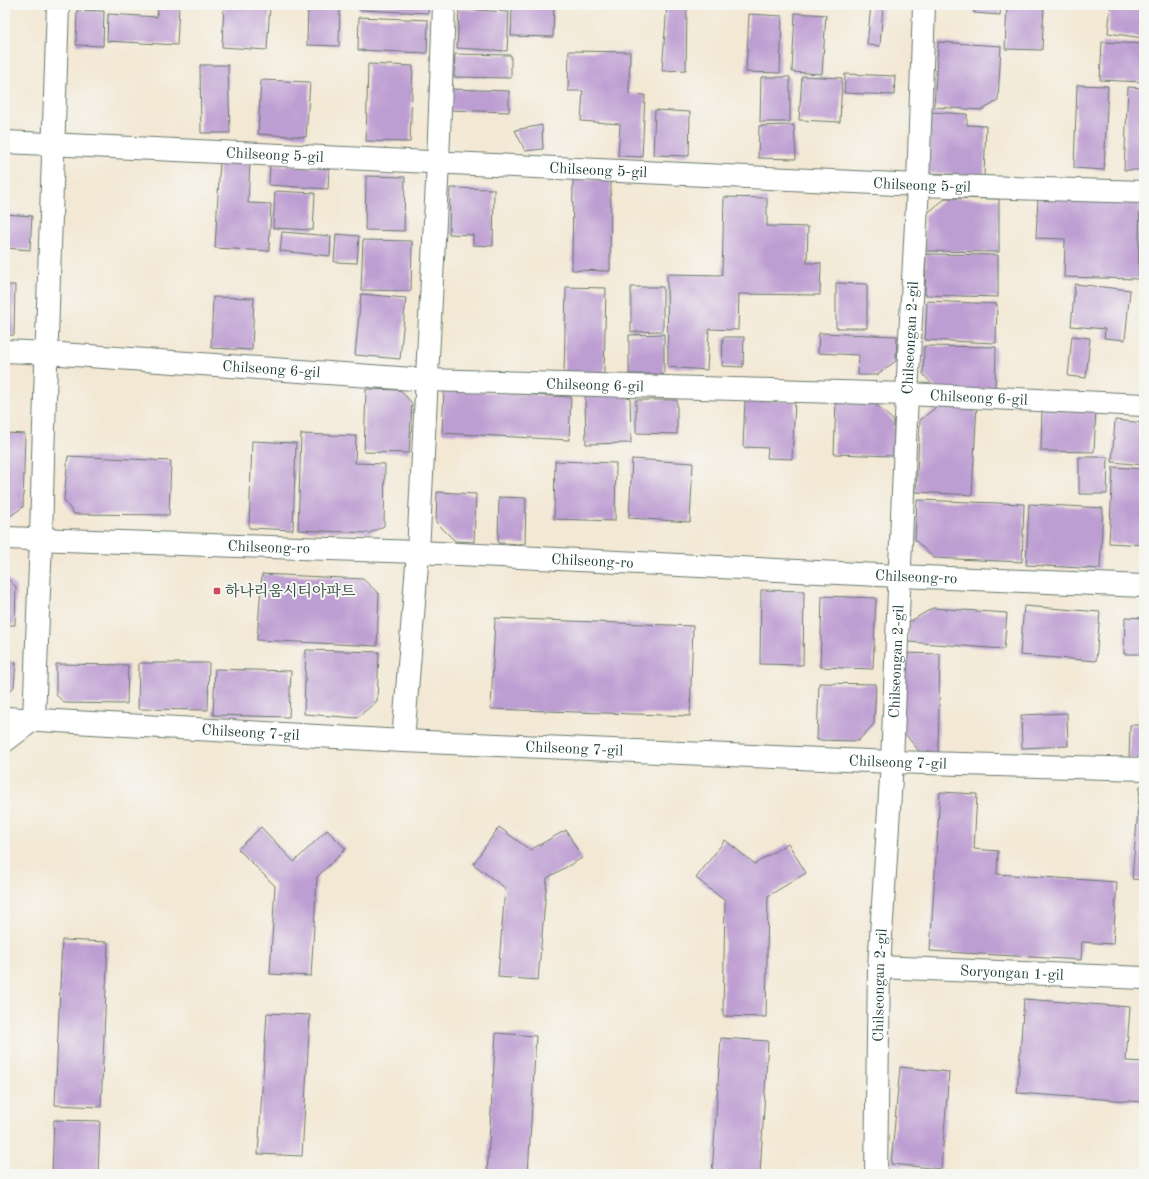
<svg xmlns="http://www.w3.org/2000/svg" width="1149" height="1179" font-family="'Old Standard TT','Noto Serif KR',serif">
<rect width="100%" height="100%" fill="#f6f6f2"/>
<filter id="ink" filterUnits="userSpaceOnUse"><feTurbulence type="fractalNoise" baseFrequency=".025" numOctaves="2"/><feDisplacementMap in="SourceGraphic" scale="8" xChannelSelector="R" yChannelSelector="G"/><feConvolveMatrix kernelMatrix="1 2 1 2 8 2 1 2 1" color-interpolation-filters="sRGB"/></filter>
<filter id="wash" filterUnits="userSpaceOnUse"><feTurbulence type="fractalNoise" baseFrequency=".012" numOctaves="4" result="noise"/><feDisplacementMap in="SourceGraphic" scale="16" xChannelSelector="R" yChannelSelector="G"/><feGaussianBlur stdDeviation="0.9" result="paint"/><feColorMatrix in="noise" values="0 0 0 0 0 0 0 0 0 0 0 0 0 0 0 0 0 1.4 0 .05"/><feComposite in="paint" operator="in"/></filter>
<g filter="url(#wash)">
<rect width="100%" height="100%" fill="#f3e8d4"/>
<g id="blocks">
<g fill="#bd9ed2">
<path d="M158 5H179L177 45 107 41 108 14 157 17Z"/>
<path d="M224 5H270L267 50 222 47Z"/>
<path d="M308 5H340L339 46 307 45Z"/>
<path d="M359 5H429L428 13 359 10Z"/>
<path d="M512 5H554L553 37 511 36Z"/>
<path d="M667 5H687L686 70 662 71Z"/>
<path d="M871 5 883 6 880 46 867 45Z"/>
<path d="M975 5H1001L1000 15 974 13Z"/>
<path d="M1007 5H1044L1042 50 1005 49Z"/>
<path d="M1111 5H1144L1143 38 1108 33Z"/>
<path d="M459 9 509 12 507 51 457 48Z"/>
<path d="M77 10 104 11 103 46 76 45Z"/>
<path d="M795 13 826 15 822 74 792 72Z"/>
<path d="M749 14 782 16 780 73 746 72Z"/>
<path d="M359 17 428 20 427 53 358 50Z"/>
<path d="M938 42 1001 46 998 101 982 110 934 107Z"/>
<path d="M1102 42 1144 44 1143 82 1100 80Z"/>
<path d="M569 51 630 52 629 94 645 95 642 157 618 156 620 124 581 121 583 91H568Z"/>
<path d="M455 54 511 55V78L454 77Z"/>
<path d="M368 64 413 66 410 142 366 141Z"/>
<path d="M200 65H228L230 133H201Z"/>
<path d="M845 74 895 76 894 95 844 93Z"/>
<path d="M802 76 842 78 840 122 799 120Z"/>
<path d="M761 77H790V122H760Z"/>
<path d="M261 80 310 82 306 137 258 134Z"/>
<path d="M1077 85 1108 86 1104 170 1074 168Z"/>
<path d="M1128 87 1144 88V170H1124Z"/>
<path d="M450 89 509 91V112L449 110Z"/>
<path d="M655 110 690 112 689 156 653 155Z"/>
<path d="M930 112 967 114V125L986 126 984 176 927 173Z"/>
<path d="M542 125 543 149 525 151 515 130Z"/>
<path d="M794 125 796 159 758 158 759 126Z"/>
<path d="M220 160 250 162 248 203 271 204 269 251 215 248Z"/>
<path d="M270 165 329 168 328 189 269 185Z"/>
<path d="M366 176 405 177 404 231 365 230Z"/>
<path d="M573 179 611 180 610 271 572 270Z"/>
<path d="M450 188 494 189 493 246 473 245V235L449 234Z"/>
<path d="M275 191 315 193 313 230 273 228Z"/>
<path d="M724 197 767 198V226L808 227 807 263H821L820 295 739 294 738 330 709 329 707 370 668 367 667 274 722 275Z"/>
<path d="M1038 197 1140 200 1138 279 1064 277 1065 239 1036 238Z"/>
<path d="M946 198 999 199V252L924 251 925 215Z"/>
<path d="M5 214 32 216 30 250 5 248Z"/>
<path d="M282 232 331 236 330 256 280 251Z"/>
<path d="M336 234 359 236 357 263 334 262Z"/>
<path d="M363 240 412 241 411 291 361 290Z"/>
<path d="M926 254 998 255V297L925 295Z"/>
<path d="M836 283 867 284V328H836Z"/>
<path d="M1075 284 1130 290 1125 340 1104 338 1105 329 1071 326Z"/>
<path d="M5 285H15L14 335H5Z"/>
<path d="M566 287 606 288 604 374 564 373Z"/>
<path d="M631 287H663V331L631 332Z"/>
<path d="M361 294 406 298 400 359 355 355Z"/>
<path d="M213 297 254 298 252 350 211 348Z"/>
<path d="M927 301 997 304 996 343 925 340Z"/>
<path d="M819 333 897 336 896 361 877 375H858L859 355 818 353Z"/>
<path d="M664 334V374H629V335Z"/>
<path d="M1072 336 1090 338 1086 378 1068 376Z"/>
<path d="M723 337H744L743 367 722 366Z"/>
<path d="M924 346 996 347 995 391 937 390 923 374Z"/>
<path d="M366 389 400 390 412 403 409 453 364 452Z"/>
<path d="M444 390 571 397 569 440 442 433Z"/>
<path d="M630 395 631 443 586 444 585 396Z"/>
<path d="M636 400H677V434L636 433Z"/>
<path d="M745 400 795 402 792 459 767 458 768 448 743 447Z"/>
<path d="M836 401 873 402 894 421 893 456 834 454Z"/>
<path d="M943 402 977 403 972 495 916 492 920 420Z"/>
<path d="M1042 406 1096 407 1094 452 1041 451Z"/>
<path d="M1115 420 1144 423V465L1112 462Z"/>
<path d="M5 433 25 434 23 507 5 520Z"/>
<path d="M301 434 356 436 355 463 385 464 384 526 370 533 298 530Z"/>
<path d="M252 441 296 443 293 530 249 528Z"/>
<path d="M68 456 171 461 169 515 74 514 64 500Z"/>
<path d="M1079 457H1108L1107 494H1079Z"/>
<path d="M632 459 693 463 690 522 629 518Z"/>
<path d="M555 461 616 463 615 521 554 519Z"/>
<path d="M1113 467 1144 469V545L1109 543Z"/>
<path d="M437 492 476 494 474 542 455 541 436 522Z"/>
<path d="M499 497 526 498 525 544 498 543Z"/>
<path d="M917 500 1024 504 1022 562 934 558 915 540Z"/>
<path d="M1029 504 1103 508 1100 569 1026 565Z"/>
<path d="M262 574 363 579 379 594 377 646 257 640Z"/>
<path d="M5 576 16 587 15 625H5Z"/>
<path d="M761 590 804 591 803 665 760 664Z"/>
<path d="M822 596 876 598 873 669 820 667Z"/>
<path d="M1024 606 1100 612 1096 661 1020 655Z"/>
<path d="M933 608 1007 613 1004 649 908 642 909 622Z"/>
<path d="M1125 617 1144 618V654H1124Z"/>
<path d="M495 618 693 626 690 716 491 709Z"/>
<path d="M306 650 379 652 377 701 357 718 304 714Z"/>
<path d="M903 653 940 654 938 756H923L901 729Z"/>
<path d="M5 661 16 662 14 687 5 696Z"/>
<path d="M139 663H209L208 710 138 709Z"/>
<path d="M56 664 128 665 127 704 65 703 56 695Z"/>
<path d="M215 669 291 671 289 717 213 715Z"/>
<path d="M819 683 876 684 874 724 858 741 817 740Z"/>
<path d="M1067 713 1068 746 1022 748 1021 715Z"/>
<path d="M1130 725H1144V759H1129Z"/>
<path d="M1140 786H1144V880L1132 879Z"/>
<path d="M940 792 977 794 974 849 998 851 997 874 1117 882 1113 944 1082 942 1081 960 930 951Z"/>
<path d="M261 827 294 862 327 830 346 849 317 877 311 976 270 974 275 886 238 849Z"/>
<path d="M499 827 530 850 566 830 582 858 547 878 538 980 498 977 505 888 473 864Z"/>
<path d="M725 840 755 864 788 843 806 873 768 896 766 1017 723 1016 725 901 696 878Z"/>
<path d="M62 940 108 942 101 1107 55 1105Z"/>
<path d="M1024 999 1130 1007 1126 1061 1144 1062V1102L1017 1093Z"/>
<path d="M267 1013 310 1015 302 1156 258 1154Z"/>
<path d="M496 1033 536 1036 528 1174H487Z"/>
<path d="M721 1038 768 1041 760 1174H712Z"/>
<path d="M900 1067 949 1072 941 1169 891 1164Z"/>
<path d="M54 1120 100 1121 98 1174H52Z"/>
</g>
</g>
</g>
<g filter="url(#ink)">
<use href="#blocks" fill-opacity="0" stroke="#69796c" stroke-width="1"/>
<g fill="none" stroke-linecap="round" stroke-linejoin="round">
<g stroke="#69796c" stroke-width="24">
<g id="minor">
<path id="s1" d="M5 142 918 185 1144 192"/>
<path id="s2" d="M5 351 47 353 427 380 907 394 1144 405"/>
<path id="s3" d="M5 538 418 552 899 576 1144 586"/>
<path id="s4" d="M5 718 403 741 892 762 1144 769"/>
<path d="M34 719 41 539 43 457 58 5"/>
<path d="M5 741 34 719"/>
<path d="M403 741 418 552 438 162 444 5"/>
<path id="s5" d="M879 967 1144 978"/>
<path id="s6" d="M876 1174 879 967 892 762 907 394 918 185 924 5"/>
</g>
</g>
<use href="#minor" stroke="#fff" stroke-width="22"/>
</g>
</g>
<rect fill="#d1495b" stroke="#f6f6f2" stroke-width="1.5" x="213" y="587" width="8" height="8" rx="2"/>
<g text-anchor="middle" stroke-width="4" stroke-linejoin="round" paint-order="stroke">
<g font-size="15" fill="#1f3d34" stroke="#f6f6f2">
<text dy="5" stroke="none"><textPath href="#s1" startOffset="270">Chilseong 5-gil</textPath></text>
<text dy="5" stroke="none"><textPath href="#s1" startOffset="594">Chilseong 5-gil</textPath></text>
<text dy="5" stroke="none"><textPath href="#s1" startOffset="918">Chilseong 5-gil</textPath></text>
<text dy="5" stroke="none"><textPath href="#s6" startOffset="837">Chilseongan 2-gil</textPath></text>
<text dy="5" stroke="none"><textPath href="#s2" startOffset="267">Chilseong 6-gil</textPath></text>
<text dy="5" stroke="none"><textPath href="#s2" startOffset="591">Chilseong 6-gil</textPath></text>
<text dy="5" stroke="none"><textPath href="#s2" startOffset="975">Chilseong 6-gil</textPath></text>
<text dy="5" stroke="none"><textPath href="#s3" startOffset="264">Chilseong-ro</textPath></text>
<text dy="5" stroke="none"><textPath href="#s3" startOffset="588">Chilseong-ro</textPath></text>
<text dy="5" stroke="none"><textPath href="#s3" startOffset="912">Chilseong-ro</textPath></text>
<text dy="5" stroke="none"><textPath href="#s6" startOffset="513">Chilseongan 2-gil</textPath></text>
<text dy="5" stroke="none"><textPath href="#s4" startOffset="246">Chilseong 7-gil</textPath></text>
<text dy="5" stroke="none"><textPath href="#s4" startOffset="570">Chilseong 7-gil</textPath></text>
<text dy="5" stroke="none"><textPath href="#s4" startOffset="894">Chilseong 7-gil</textPath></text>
<text dy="5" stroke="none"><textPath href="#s5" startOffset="133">Soryongan 1-gil</textPath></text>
<text dy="5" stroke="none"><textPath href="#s6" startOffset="189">Chilseongan 2-gil</textPath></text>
</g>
<g font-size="15" fill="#1f3d34" stroke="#f6f6f2" text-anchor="start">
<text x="225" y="596">하나리움시티아파트</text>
</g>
</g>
<rect width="1149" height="1179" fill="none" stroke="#f6f6f2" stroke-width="20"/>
</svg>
